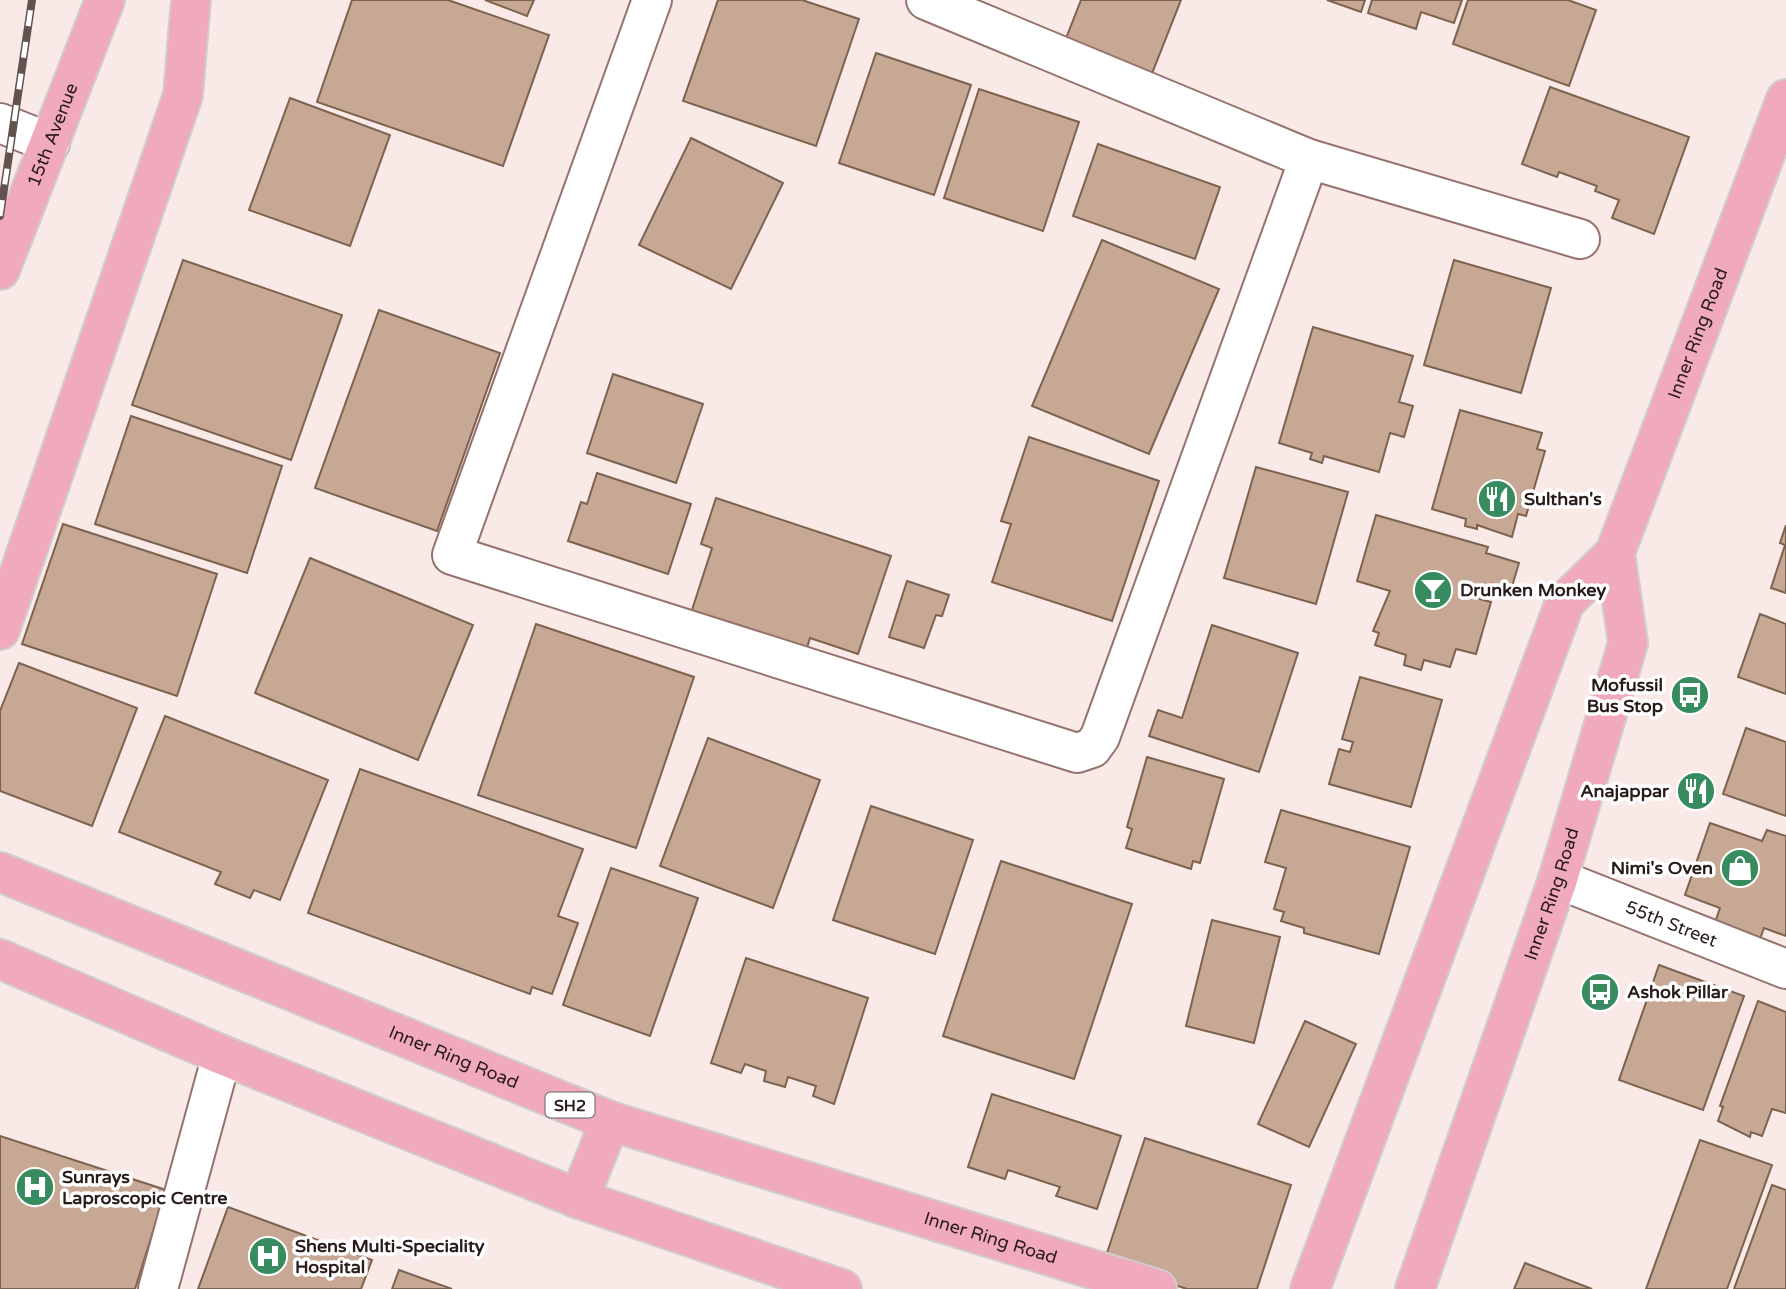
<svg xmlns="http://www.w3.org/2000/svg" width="1786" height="1289" font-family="'Varela Round',sans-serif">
<rect width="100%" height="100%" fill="#faeae7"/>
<g fill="#c6a894" stroke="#7d6250" stroke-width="2">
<path d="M352 0H448L549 35 503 166 317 102Z"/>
<path d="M485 0H534L527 16Z"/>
<path d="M718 0H802L859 19 816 146 683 101Z"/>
<path d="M1081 0H1181L1151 76 1065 41Z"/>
<path d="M1327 0H1365L1361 12Z"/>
<path d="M1372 0H1462L1454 23 1421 12 1416 29 1368 13Z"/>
<path d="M1468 0H1568L1596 10 1569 86 1453 44Z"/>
<path d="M876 53 971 85 934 195 839 163Z"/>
<path d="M1550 87 1689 137 1654 234 1612 218 1619 200 1595 191 1597 186 1559 172 1557 177 1522 164Z"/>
<path d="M979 89 1079 122 1043 231 944 198Z"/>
<path d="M290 98 390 135 350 246 249 210Z"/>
<path d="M691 138 783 183 731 289 639 245Z"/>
<path d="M1098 144 1220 187 1195 259 1073 216Z"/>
<path d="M1102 240 1219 289 1149 454 1032 406Z"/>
<path d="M183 260 342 315 291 460 132 405Z"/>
<path d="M1454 260 1551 288 1521 393 1424 365Z"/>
<path d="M379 310 500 353 437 531 315 488Z"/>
<path d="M1313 327 1413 356 1399 402 1413 406 1404 437 1390 433 1379 472 1324 456 1322 463 1310 459 1312 453 1279 443Z"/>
<path d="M613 374 703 404 676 483 587 453Z"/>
<path d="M1460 410 1542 433 1537 449 1545 451 1526 516 1518 514 1512 537 1477 525V529L1465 526 1466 519 1432 509Z"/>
<path d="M131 416 282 466 247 573 95 524Z"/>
<path d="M1029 437 1159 481 1112 621 992 582 1011 524 1001 521Z"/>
<path d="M1256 467 1348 492 1316 604 1224 578Z"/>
<path d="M597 473 691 504 668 574 568 541 581 502 587 504Z"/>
<path d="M716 498 891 556 858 654 810 638 805 654 690 616 712 548 701 544Z"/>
<path d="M1376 515 1488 547 1486 553 1519 563 1510 593 1484 586 1480 599 1491 602 1476 654 1456 649 1450 667 1424 660 1421 670 1404 665 1406 655 1375 645 1379 633 1373 631 1390 591 1357 581Z"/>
<path d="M63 524 217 574 177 696 22 644Z"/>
<path d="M1786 525V593L1771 588 1785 545 1780 543Z"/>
<path d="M310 558 473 625 418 760 255 693Z"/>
<path d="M907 581 949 595 942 616 936 615 924 648 889 637Z"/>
<path d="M1760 614 1786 624V694L1738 677Z"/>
<path d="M536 624 694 677 636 848 478 795Z"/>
<path d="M1212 625 1298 653 1259 772 1149 736 1158 710 1182 718Z"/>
<path d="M19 663 137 708 92 826 0 791V711Z"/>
<path d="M1360 677 1442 700 1411 807 1329 784 1339 749 1350 752 1353 742 1342 739Z"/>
<path d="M165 716 328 780 280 900 254 890 250 898 215 884 221 872 119 832Z"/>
<path d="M1746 728 1786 742V816L1723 794Z"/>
<path d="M708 738 820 780 773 908 660 866Z"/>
<path d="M1147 757 1224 779 1200 863 1193 861 1191 869 1126 848 1132 829 1127 827Z"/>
<path d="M360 769 583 849 558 916 578 923 552 994 532 987 530 994 308 913Z"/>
<path d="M871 806 973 840 935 954 833 920Z"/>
<path d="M1281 810 1410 847 1379 954 1304 933V928L1281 921 1284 912 1274 909 1286 868 1265 862Z"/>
<path d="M1710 823 1762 841 1767 830 1786 836V936L1764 928 1756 950 1711 934 1720 908 1685 895Z"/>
<path d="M1001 861 1132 904 1074 1079 943 1036Z"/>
<path d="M611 868 698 898 650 1036 563 1005Z"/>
<path d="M1212 920 1280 937 1254 1043 1186 1026Z"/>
<path d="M746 958 868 998 834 1104 813 1096 816 1086 788 1077 785 1087 764 1081 766 1071 745 1064 741 1073 711 1063Z"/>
<path d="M1659 965 1744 996 1703 1110 1619 1080Z"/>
<path d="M1758 1001 1786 1012V1113L1772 1109 1762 1136 1751 1132 1750 1137 1718 1121 1723 1107 1720 1106Z"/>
<path d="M1305 1021 1356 1044 1309 1147 1258 1124Z"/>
<path d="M992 1094 1121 1136 1097 1209 1056 1196 1060 1187 1008 1170 1005 1179 968 1167Z"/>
<path d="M0 1136 166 1190 135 1289H0Z"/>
<path d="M1145 1138 1291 1185 1257 1289H1187L1104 1262Z"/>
<path d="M1700 1140 1772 1165 1727 1289H1646Z"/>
<path d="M1772 1185 1786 1190V1289H1734Z"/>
<path d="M228 1207 372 1260 361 1289H198Z"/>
<path d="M1525 1263 1592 1289H1514Z"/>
<path d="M399 1270 452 1289H392Z"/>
</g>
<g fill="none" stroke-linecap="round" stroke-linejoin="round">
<g stroke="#95736c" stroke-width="42">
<g id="minor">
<path d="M652 0 452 555 1077 753 1092 748 1100 737 1309 159"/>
<path d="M926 0 1309 159 1580 239"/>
<path d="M0 123 50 143"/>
<path id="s1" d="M1558 879 1786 969"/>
<path d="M158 1289 222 1055"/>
</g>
</g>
<g stroke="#d0cdcc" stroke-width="42">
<g id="major">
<path id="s2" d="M0 270 105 0"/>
<path d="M0 630 183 95 191 0"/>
<path id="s3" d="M0 872 610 1121 1157 1289"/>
<path d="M0 959 222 1055 579 1199 842 1289"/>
<path d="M579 1199 610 1121"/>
<path d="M1310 1289 1565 602 1615 553"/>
<path id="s4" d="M1415 1289 1558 879 1628 643 1615 553 1786 99"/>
</g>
</g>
<use href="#minor" stroke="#fff" stroke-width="38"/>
<use href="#major" stroke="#f1aabc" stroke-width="38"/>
<g stroke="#625351" stroke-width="8">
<path id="rail" d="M0 216 32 0"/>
</g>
<use href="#rail" stroke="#fff" stroke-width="5" stroke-dasharray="16" stroke-linecap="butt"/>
</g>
<defs>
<g id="restaurant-disc" transform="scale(2.0125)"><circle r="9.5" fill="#378b5f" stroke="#fff"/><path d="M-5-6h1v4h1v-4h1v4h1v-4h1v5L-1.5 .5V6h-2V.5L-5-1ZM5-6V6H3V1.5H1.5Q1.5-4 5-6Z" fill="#fff"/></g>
<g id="bar-disc" transform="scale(2.0125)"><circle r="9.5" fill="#378b5f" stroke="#fff"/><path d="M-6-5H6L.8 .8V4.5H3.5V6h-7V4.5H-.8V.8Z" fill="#fff"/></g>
<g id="bus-disc" transform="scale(2.0125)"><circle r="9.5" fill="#378b5f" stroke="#fff"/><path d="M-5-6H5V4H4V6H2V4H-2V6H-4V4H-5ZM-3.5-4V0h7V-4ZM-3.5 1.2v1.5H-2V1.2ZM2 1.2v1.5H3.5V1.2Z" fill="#fff"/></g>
<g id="shop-disc" transform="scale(2.0125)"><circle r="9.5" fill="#378b5f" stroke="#fff"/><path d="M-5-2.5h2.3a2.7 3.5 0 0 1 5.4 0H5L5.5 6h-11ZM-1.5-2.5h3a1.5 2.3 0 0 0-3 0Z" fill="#fff"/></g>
<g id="hospital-disc" transform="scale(2.0125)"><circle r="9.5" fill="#378b5f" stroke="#fff"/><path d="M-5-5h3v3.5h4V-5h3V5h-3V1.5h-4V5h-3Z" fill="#fff"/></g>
</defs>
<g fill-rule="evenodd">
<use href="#restaurant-disc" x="1497" y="499"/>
<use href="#bar-disc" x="1433" y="590"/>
<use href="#bus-disc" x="1690" y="695"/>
<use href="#restaurant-disc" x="1696" y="791"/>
<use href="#shop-disc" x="1740" y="868"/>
<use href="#bus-disc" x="1600" y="992"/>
<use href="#hospital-disc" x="35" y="1187"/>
<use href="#hospital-disc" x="268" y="1256"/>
</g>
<g text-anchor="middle" stroke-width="7" stroke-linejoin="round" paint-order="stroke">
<rect fill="#fff" stroke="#695f5e" stroke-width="2" x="545.5" y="1092.5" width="49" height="25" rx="5"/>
<g font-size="16" font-weight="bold" fill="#291b19">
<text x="570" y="1111">SH2</text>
</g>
<g font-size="18" fill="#291b19" stroke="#fff">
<text dy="6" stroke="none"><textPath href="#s2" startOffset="145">15th Avenue</textPath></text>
<text dy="6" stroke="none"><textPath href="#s4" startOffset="1006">Inner Ring Road</textPath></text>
<text dy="6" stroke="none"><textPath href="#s4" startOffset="418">Inner Ring Road</textPath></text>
<text dy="6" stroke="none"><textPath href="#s1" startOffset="122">55th Street</textPath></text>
<text dy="6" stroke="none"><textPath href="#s3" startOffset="490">Inner Ring Road</textPath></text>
<text dy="6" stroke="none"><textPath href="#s3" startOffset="1057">Inner Ring Road</textPath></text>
</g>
<g font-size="18" font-weight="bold" fill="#291b19" stroke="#fff" text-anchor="start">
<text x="1524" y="505">Sulthan's</text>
<text x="1460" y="596">Drunken Monkey</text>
<text x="1663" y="691" text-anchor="end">Mofussil<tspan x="1663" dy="21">Bus Stop</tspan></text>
<text x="1669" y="797" text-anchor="end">Anajappar</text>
<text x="1713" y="874" text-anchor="end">Nimi's Oven</text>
<text x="1627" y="998">Ashok Pillar</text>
<text x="62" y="1183">Sunrays<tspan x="62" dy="21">Laproscopic Centre</tspan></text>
<text x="295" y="1252">Shens Multi-Speciality<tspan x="295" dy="21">Hospital</tspan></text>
</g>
</g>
</svg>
